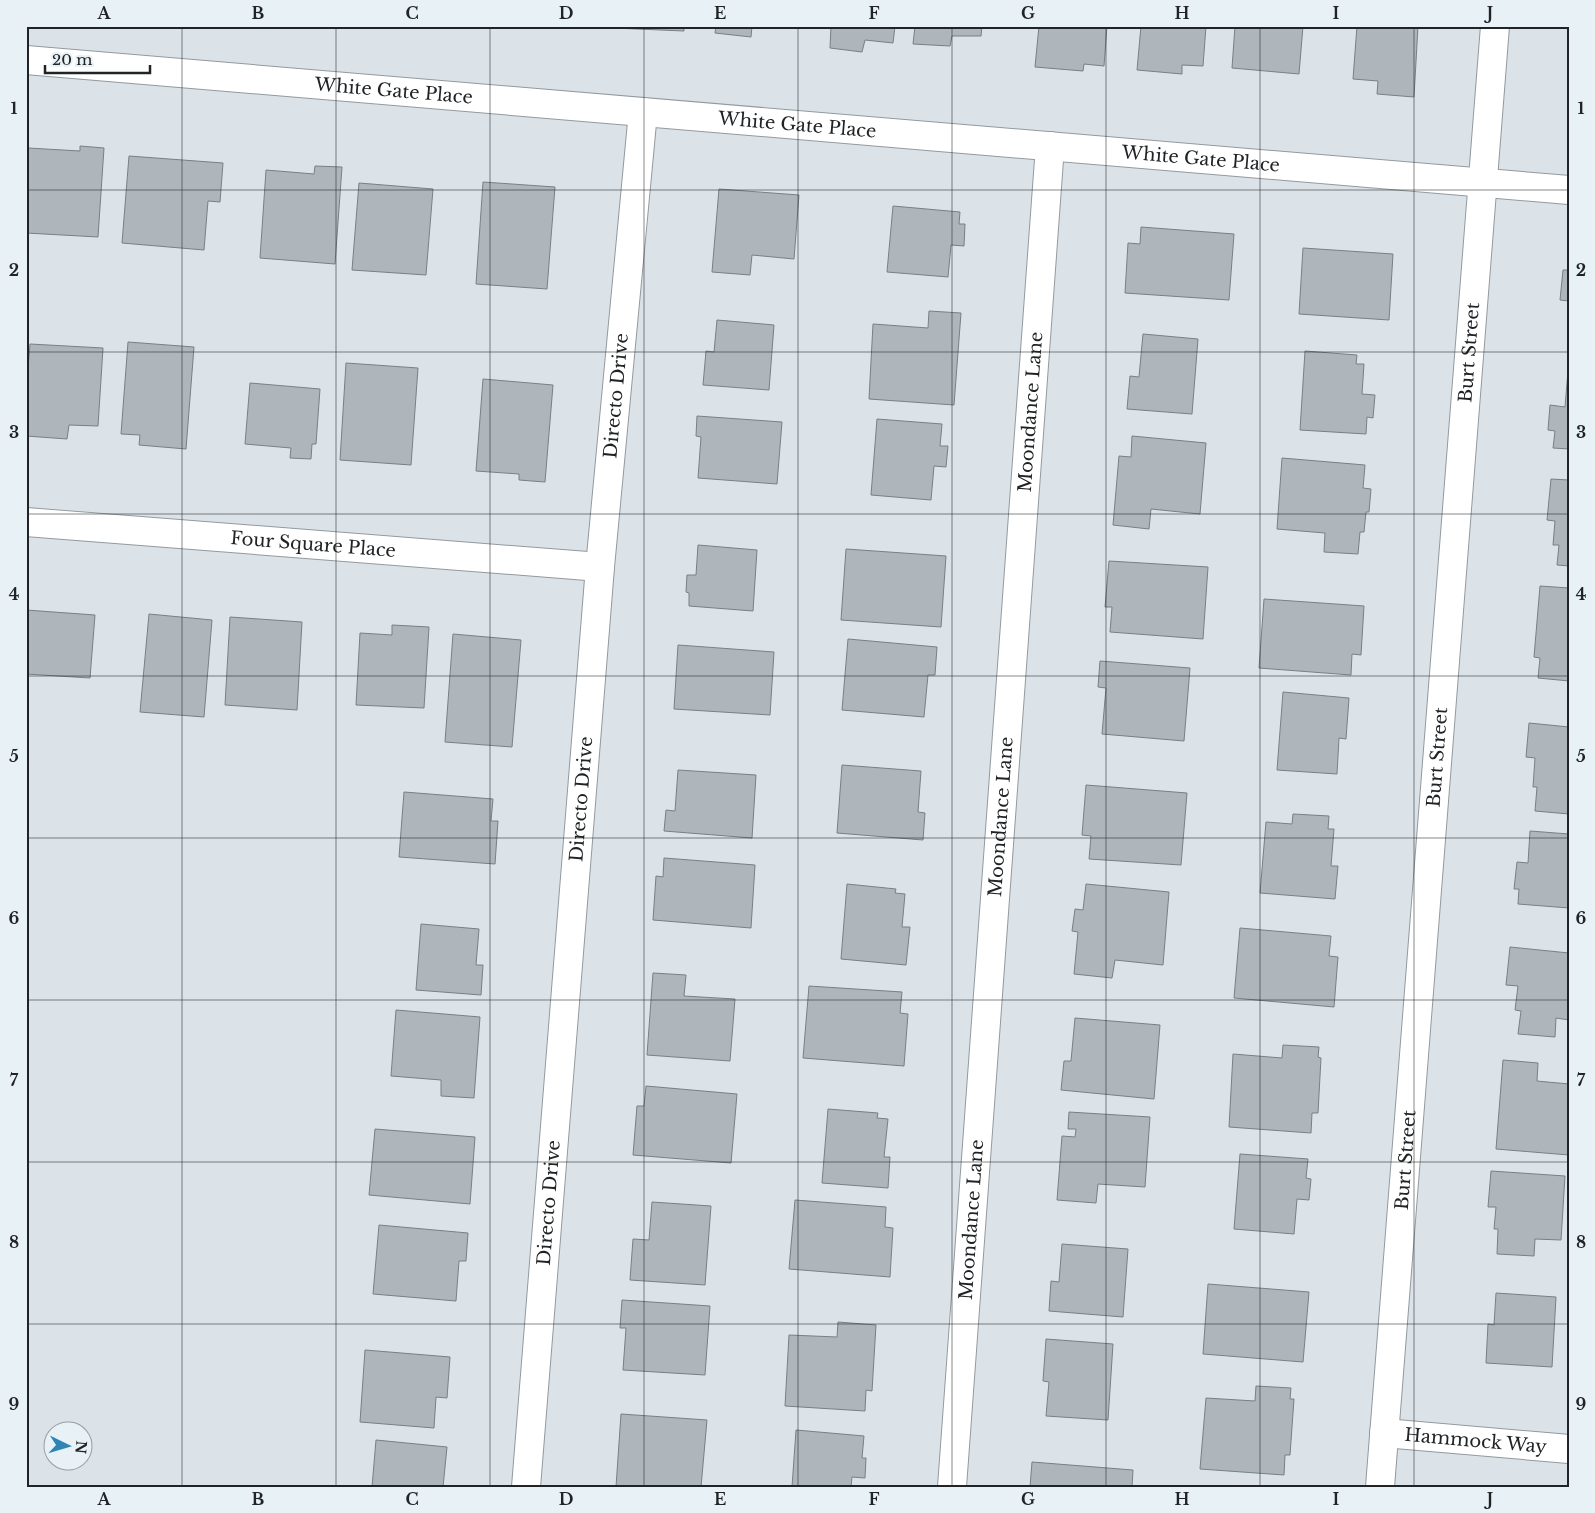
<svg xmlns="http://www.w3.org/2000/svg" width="1595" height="1513" font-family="'Libre Baskerville',serif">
<rect width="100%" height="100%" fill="#dbe3e9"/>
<g fill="#aeb6bc" stroke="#788085">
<path d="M613 26H684V31L613 28Z"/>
<path d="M716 26H752L751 37 715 33Z"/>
<path d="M831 26H895L893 43 865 40 862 52 830 48Z"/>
<path d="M915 26H982L981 36H952L950 46 913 44Z"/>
<path d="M1039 26H1107L1104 66 1084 64 1083 71 1035 67Z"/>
<path d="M1141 26H1206L1203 66 1182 65V74L1137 70Z"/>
<path d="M1235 26H1303L1299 74 1232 68Z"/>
<path d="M1357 26H1418L1414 97 1377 94 1378 81 1353 79Z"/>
<path d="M80 146 104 148 98 237 26 233V179L28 148 80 151Z"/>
<path d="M129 156 223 163 220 202 208 201 204 250 122 243Z"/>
<path d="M315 166 342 167 335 264 260 258 266 170 314 174Z"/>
<path d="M483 182 555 187 547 289 476 284Z"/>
<path d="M359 183 433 189 426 275 352 270Z"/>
<path d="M719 189 799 195 794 259 752 255 750 275 712 272Z"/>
<path d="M893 206 960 212 959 224H965L964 246 951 245 948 277 887 272Z"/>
<path d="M1141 227 1234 234 1229 300 1125 293 1128 243 1140 244Z"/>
<path d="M1303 248 1393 254 1389 320 1299 314Z"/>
<path d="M1563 270H1569V301L1560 300Z"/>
<path d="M929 311 961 313 954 405 869 399 873 324 928 328Z"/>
<path d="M717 320 774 325 769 390 703 385 706 351 714 352Z"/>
<path d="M1143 334 1198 339 1192 414 1127 409 1130 376 1139 377Z"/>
<path d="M128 342 194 347 186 449 139 445 140 435 121 434Z"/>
<path d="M30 344 103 348 98 426 69 425 67 439 26 436V393Z"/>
<path d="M1305 351 1357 355 1356 364H1364L1362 394 1375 395 1373 418 1367 417 1366 434 1300 430Z"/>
<path d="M346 363 418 368 411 465 340 460Z"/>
<path d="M1568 371 1569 449 1553 448 1555 431 1548 430 1550 405 1565 407Z"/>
<path d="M483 379 553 385 545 482 519 480V474L476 471Z"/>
<path d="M250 383 320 389 316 444H312L311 459 290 458 291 448 245 444Z"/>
<path d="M697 416 782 422 777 484 698 478 701 437 696 436Z"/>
<path d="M877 419 942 424 940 446H948L946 467 934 466 931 500 871 495Z"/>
<path d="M1132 436 1206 443 1200 514 1151 509 1149 529 1113 525 1119 456 1131 457Z"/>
<path d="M1282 458 1365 465 1363 488 1371 489 1369 512H1366L1364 532H1360L1358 554 1324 552 1325 533 1277 529Z"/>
<path d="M1551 479 1569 480V566L1557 565 1559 545H1553L1555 521 1547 520Z"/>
<path d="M698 545 757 550 753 611 689 606V593L686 592 687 575H696Z"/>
<path d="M846 549 946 556 941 627 841 620Z"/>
<path d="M1109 561 1208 567 1203 639 1110 632 1112 607H1105Z"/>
<path d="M1540 586 1569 588V681L1538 678 1540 658 1534 657Z"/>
<path d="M1264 599 1364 606 1361 655 1352 654 1351 675 1259 668Z"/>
<path d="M26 610 95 615 90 678 26 674Z"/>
<path d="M149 614 212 620 204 717 140 712Z"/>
<path d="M230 617 302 622 297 710 225 705Z"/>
<path d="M392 625 429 627 424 708 356 705 360 633 392 635Z"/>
<path d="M453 634 521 640 512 747 445 742Z"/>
<path d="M848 639 937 647 935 675H928L924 717 842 710Z"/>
<path d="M678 645 774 652 770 715 674 709Z"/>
<path d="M1100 661 1190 668 1184 741 1102 734 1106 688 1098 687Z"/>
<path d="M1283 692 1349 698 1346 739 1339 738 1337 774 1277 770Z"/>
<path d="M1529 723 1569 727V814L1535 811 1537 787H1533L1535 758 1526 757Z"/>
<path d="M842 765 921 771 918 812 925 813 923 840 837 833Z"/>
<path d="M678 770 756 775 752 838 664 831 666 810 675 811Z"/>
<path d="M1086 785 1187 793 1181 865 1089 859 1091 836 1082 835Z"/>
<path d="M404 792 493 799 491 821H498L495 864 399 857Z"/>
<path d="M1293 814 1329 816 1328 829H1334L1331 866H1338L1335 899 1260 893 1266 822 1292 824Z"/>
<path d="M1530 831 1569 834V908L1518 904 1519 889H1514L1517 862 1528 863Z"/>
<path d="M664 858 755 865 751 928 653 920 656 876 663 877Z"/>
<path d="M847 884 896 889 895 893 905 894 902 927H910L906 965 841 959Z"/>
<path d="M1086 884 1169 892 1163 965 1115 960 1112 978 1074 974 1078 932 1072 931 1075 909 1083 910Z"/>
<path d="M421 924 479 929 476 965H483L481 995 416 990Z"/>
<path d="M1240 928 1331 936 1329 956 1338 957 1334 1007 1234 998Z"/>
<path d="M1510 947 1569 953V1020L1556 1018 1555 1037 1518 1034 1521 1011 1515 1010 1518 986 1506 985Z"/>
<path d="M653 973 686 975 684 996 735 999 730 1061 647 1055Z"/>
<path d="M809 986 902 992 900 1013 908 1014 904 1066 803 1058Z"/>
<path d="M396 1010 480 1017 474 1098 441 1096V1080L391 1076Z"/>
<path d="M1075 1018 1160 1025 1154 1099 1061 1090 1064 1061H1071Z"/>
<path d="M1283 1045 1319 1047 1318 1057 1321 1058 1318 1113H1312L1311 1133 1229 1127 1233 1054 1282 1058Z"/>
<path d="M1503 1060 1538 1063 1537 1081 1569 1084V1155L1496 1149Z"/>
<path d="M646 1086 737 1094 731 1163 633 1155 637 1106H644Z"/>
<path d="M828 1109 878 1113 877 1118 888 1119 884 1157H890L888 1188 822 1183Z"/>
<path d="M1069 1112 1150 1117 1145 1187 1098 1184 1096 1203 1057 1200 1062 1136 1075 1137 1076 1129H1068Z"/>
<path d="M375 1129 475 1137 470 1204 369 1195Z"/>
<path d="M1240 1154 1308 1159 1306 1178 1311 1179 1309 1200 1297 1199 1294 1234 1234 1229Z"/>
<path d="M1491 1171 1565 1176 1561 1240 1535 1239 1534 1256 1497 1254 1498 1229H1494L1496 1207H1488Z"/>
<path d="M795 1200 886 1207 885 1227 893 1228 890 1277 789 1269Z"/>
<path d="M652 1202 711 1206 705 1285 630 1280 633 1239 649 1240Z"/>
<path d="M379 1225 468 1233 466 1261H459L456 1301 373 1294Z"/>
<path d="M1062 1244 1128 1249 1123 1317 1049 1311 1051 1281 1059 1282Z"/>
<path d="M1208 1284 1309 1292 1303 1362 1203 1354Z"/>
<path d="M1496 1293 1556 1297 1552 1367 1486 1363 1488 1324 1494 1325Z"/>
<path d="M622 1300 710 1306 705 1375 623 1370 626 1328H620Z"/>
<path d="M838 1322 876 1325 872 1391 866 1390 865 1411 785 1406 789 1335 837 1337Z"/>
<path d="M1046 1339 1113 1344 1108 1420 1046 1416 1049 1382 1043 1381Z"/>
<path d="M365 1350 450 1357 447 1398 436 1397 434 1428 360 1422Z"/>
<path d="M1256 1386 1291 1388 1290 1399H1294L1290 1455H1285L1284 1475 1200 1469 1206 1398 1255 1401Z"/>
<path d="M621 1414 707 1420 701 1487H616Z"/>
<path d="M796 1430 864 1436 862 1458H866L865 1478 852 1477 851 1487H792Z"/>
<path d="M376 1440 447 1447 443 1487H372Z"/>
<path d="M1032 1462 1133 1470 1132 1487H1030Z"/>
</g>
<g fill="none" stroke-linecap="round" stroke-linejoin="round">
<g stroke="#929a9f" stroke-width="30">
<g id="street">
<path id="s1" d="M26 60 1569 190"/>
<path id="s2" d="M26 522 600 567"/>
<path id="s3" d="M1384 1433 1569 1449"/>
<path id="s4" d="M526 1487 600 567 643 112"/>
<path id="s5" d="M952 1487 1050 146"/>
<path id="s6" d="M1380 1487 1495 26"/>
</g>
</g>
<use href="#street" stroke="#fff" stroke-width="28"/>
</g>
<path fill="none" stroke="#212426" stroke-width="1" stroke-opacity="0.55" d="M182 26V1487M336 26V1487M490 26V1487M644 26V1487M798 26V1487M952 26V1487M1106 26V1487M1260 26V1487M1414 26V1487M26 190H1569M26 352H1569M26 514H1569M26 676H1569M26 838H1569M26 1000H1569M26 1162H1569M26 1324H1569"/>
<g text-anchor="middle" stroke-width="4" stroke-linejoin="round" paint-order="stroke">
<g font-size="18" fill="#212426" stroke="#e8f1f6">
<text dy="6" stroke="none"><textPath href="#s1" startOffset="369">White Gate Place</textPath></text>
<text dy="6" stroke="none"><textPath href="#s1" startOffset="774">White Gate Place</textPath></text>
<text dy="6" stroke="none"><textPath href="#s1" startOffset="1179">White Gate Place</textPath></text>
<text dy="6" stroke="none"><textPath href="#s6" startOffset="1138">Burt Street</textPath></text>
<text dy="6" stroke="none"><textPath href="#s4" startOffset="1095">Directo Drive</textPath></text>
<text dy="6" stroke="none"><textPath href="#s5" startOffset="1078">Moondance Lane</textPath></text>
<text dy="6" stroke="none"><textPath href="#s2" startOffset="288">Four Square Place</textPath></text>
<text dy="6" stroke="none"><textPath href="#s6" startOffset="732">Burt Street</textPath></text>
<text dy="6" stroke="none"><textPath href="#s4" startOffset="690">Directo Drive</textPath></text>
<text dy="6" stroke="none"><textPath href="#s5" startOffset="672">Moondance Lane</textPath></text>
<text dy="6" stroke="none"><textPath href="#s6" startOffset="328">Burt Street</textPath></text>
<text dy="6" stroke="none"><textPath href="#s4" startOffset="285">Directo Drive</textPath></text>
<text dy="6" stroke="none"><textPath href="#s5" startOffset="268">Moondance Lane</textPath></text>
<text dy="6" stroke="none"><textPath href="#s3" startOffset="92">Hammock Way</textPath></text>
</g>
</g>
<rect width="1595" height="1513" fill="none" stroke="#e8f1f6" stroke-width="55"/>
<g transform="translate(68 1446) rotate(95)"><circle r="24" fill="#e8f1f6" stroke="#989fa3"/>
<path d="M0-4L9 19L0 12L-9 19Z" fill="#2e85b4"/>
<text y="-8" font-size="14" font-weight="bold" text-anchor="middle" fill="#212426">N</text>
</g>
<path d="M45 65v8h105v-8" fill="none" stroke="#212426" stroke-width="2.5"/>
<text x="52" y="65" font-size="15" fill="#212426" stroke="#e8f1f6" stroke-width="4" paint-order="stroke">20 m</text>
<rect x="28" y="28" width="1540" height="1458" fill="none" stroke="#212426" stroke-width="2"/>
<g font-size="16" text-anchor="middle" font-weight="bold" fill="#212426">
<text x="104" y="19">A</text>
<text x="258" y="19">B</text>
<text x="412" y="19">C</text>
<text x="566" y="19">D</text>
<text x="720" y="19">E</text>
<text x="874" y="19">F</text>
<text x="1028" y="19">G</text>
<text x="1182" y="19">H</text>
<text x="1336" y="19">I</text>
<text x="1490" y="19">J</text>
<text x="14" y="114">1</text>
<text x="1581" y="114">1</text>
<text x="14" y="276">2</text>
<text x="1581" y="276">2</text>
<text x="14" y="438">3</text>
<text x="1581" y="438">3</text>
<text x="14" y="600">4</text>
<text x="1581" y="600">4</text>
<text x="14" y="762">5</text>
<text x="1581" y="762">5</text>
<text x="14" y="924">6</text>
<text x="1581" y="924">6</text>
<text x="14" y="1086">7</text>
<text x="1581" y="1086">7</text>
<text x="14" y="1248">8</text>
<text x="1581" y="1248">8</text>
<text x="14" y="1410">9</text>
<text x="1581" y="1410">9</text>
<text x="104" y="1505">A</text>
<text x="258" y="1505">B</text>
<text x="412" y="1505">C</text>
<text x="566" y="1505">D</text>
<text x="720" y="1505">E</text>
<text x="874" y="1505">F</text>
<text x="1028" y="1505">G</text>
<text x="1182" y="1505">H</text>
<text x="1336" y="1505">I</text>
<text x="1490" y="1505">J</text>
</g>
</svg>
